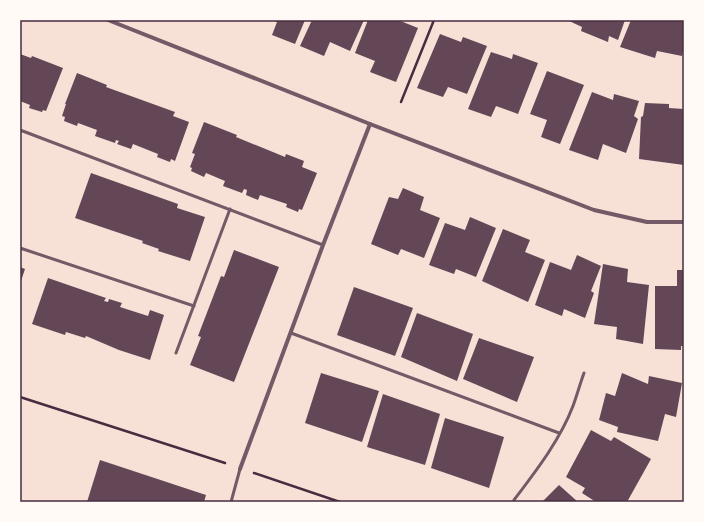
<svg xmlns="http://www.w3.org/2000/svg" width="704" height="522" font-family="Roboto,sans-serif">
<rect width="100%" height="100%" fill="#f7e1d7"/>
<g fill="#644757">
<path d="M272 20H305L295 44 272 35 277 22Z"/>
<path d="M312 20H364L350 51 330 42 324 56 300 46Z"/>
<path d="M368 20H398L418 28 396 82 370 72 375 61 355 53Z"/>
<path d="M567 20H625L618 40 609 36 608 42 581 31 582 27Z"/>
<path d="M631 20H684V46L682 56 657 51 655 58 620 47Z"/>
<path d="M440 34 461 42 463 37 487 46 467 94 448 87 443 97 417 88Z"/>
<path d="M491 52 512 59 513 54 538 63 518 114 496 106 491 117 468 109Z"/>
<path d="M20 54 31 58 32 56 63 68 46 111 43 110 42 112 29 108 30 105 20 101Z"/>
<path d="M547 71 584 85 560 144 541 137 547 120 530 114Z"/>
<path d="M77 73 107 85 106 87 175 112 173 116 189 122 175 161 171 159 170 162 157 157 158 154 133 144 131 149 117 144 119 141 116 140 115 143 95 136 97 130 78 123 77 126 64 121 65 117 62 116 66 104H65Z"/>
<path d="M592 92 613 100 614 94 639 101 634 116 638 119 626 153 603 144 598 160 569 150Z"/>
<path d="M645 103 669 104V108L684 109V165L639 159 641 117 643 116Z"/>
<path d="M204 122 237 135 236 137 285 157 286 154 304 161 302 167 317 173 302 210 299 209 298 212 286 207 287 204 260 195 258 200 246 195 247 190 244 189 242 193 223 186 225 181 206 173 204 177 191 171 192 168 190 167 195 154 192 153Z"/>
<path d="M91 173 178 204 177 208 205 217 190 261 158 251 159 249 142 243 143 241 75 218Z"/>
<path d="M403 188 424 197 420 210 440 218 424 258 401 249 398 255 371 244 389 197 398 199Z"/>
<path d="M470 217 496 228 476 277 456 269 454 274 429 265 445 223 465 230Z"/>
<path d="M503 229 530 240 525 252 545 260 528 302 482 281Z"/>
<path d="M234 250 279 267 234 382 190 365 201 337 198 336 221 276 224 277Z"/>
<path d="M577 255 601 266 591 291 594 293 585 318 564 309 562 316 535 305 550 262 571 270Z"/>
<path d="M603 264 628 269 627 282 649 285 643 344 616 339 617 327 594 324Z"/>
<path d="M20 267 25 269 20 284Z"/>
<path d="M677 270H684V346H681V350L655 349V286H677Z"/>
<path d="M48 278 106 298 104 301 108 302 109 299 122 303 120 307 148 316 150 310 164 315 150 360 119 350 86 336 85 338 66 332 65 335 32 324Z"/>
<path d="M354 287 413 308 395 356 337 335Z"/>
<path d="M417 313 473 334 457 381 401 357Z"/>
<path d="M479 338 534 357 517 402 463 379Z"/>
<path d="M321 373 379 391 362 442 305 423Z"/>
<path d="M622 373 648 384 649 376 682 383 676 417 665 414 658 441 617 432 618 427 599 420 606 393 615 396Z"/>
<path d="M383 394 440 414 425 465 367 447Z"/>
<path d="M445 418 504 437 489 488 431 468Z"/>
<path d="M591 430 611 441 614 437 651 459 627 502H596L582 493 585 488 566 477Z"/>
<path d="M100 460 206 495 204 502H87Z"/>
<path d="M559 485 578 502H542Z"/>
</g>
<g fill="none" stroke-linecap="round" stroke-linejoin="round">
<g stroke="#4a2c40" stroke-width="2.5">
<path d="M401 102 434 20"/>
<path d="M20 397 225 463"/>
<path d="M254 473 340 502"/>
</g>
<g stroke="#755966" stroke-width="3">
<path d="M20 130 323 245"/>
<path d="M20 248 194 306"/>
<path d="M291 333 559 433"/>
<path d="M176 353 230 209"/>
<path d="M514 500C536 471 560 440 573 406 577 395 580 384 584 373"/>
<path d="M231 502 240 469"/>
</g>
<g stroke="#755966" stroke-width="4">
<path d="M108 20 370 124 594 210 647 222H684"/>
<path d="M240 469 323 245 370 124"/>
</g>
</g>
<rect width="704" height="522" fill="none" stroke="#fffaf5" stroke-width="42"/>
<rect x="21" y="21" width="662" height="480" fill="none" stroke="#4a2c40" stroke-width="1.5"/>
</svg>
